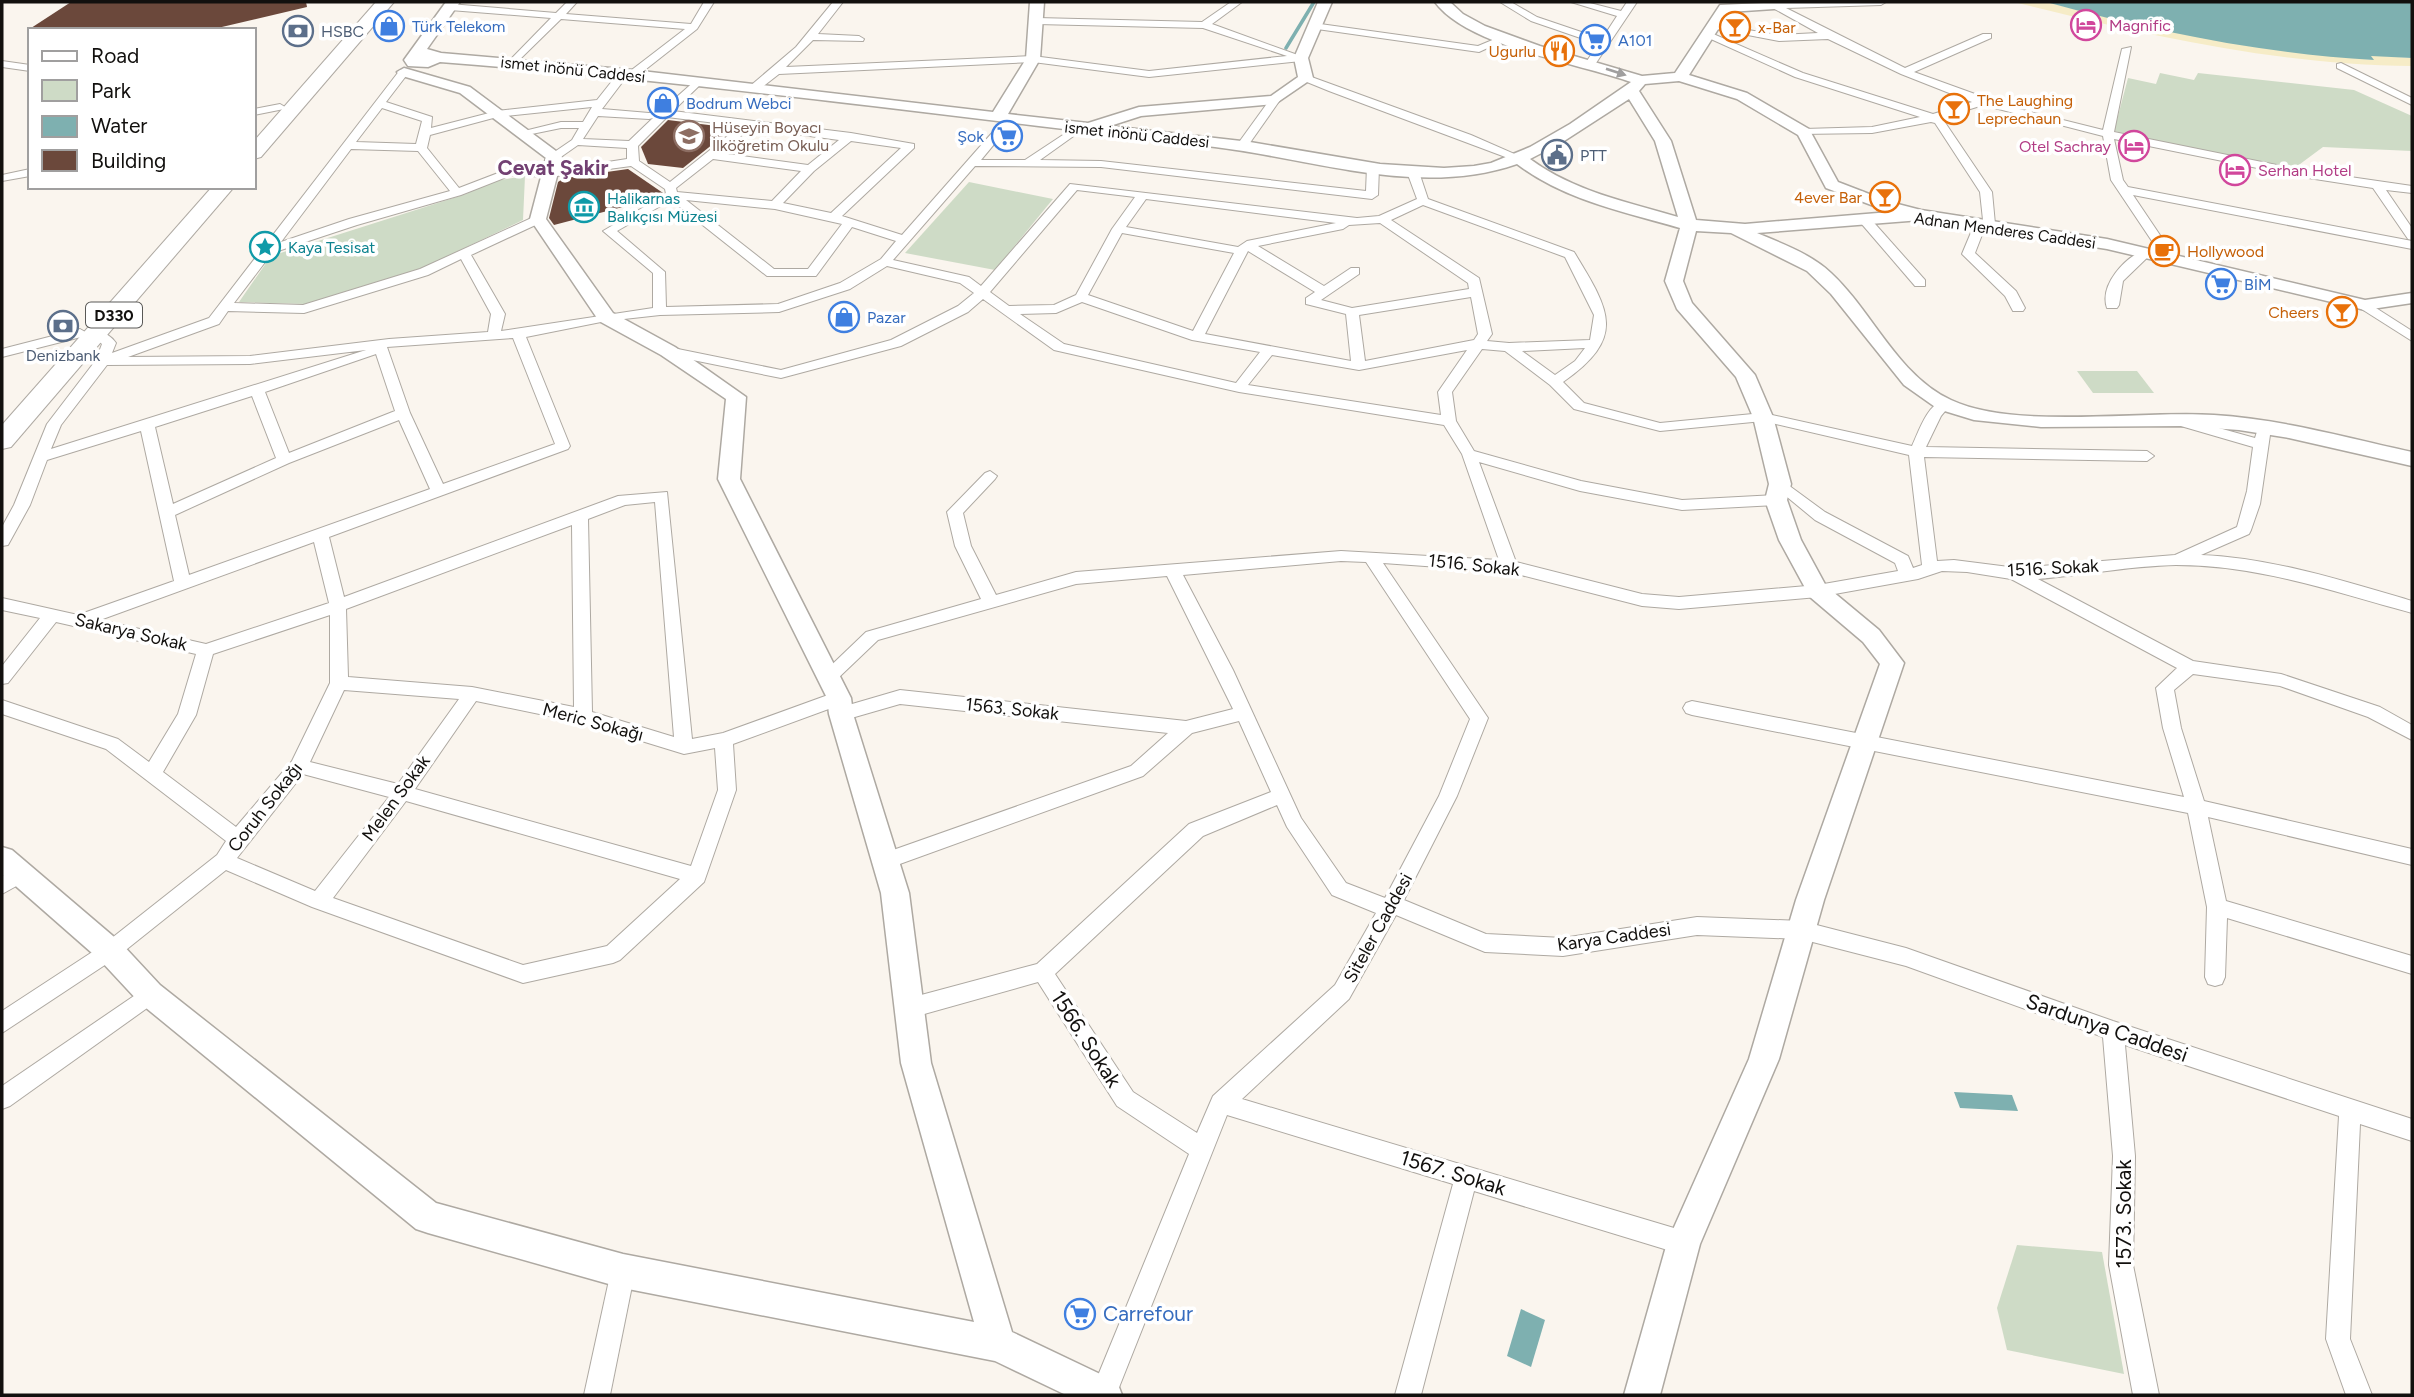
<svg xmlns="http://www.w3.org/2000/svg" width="2414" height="1397" font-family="Figtree,sans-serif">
<rect width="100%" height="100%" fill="#faf5ee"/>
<g fill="#cedbc6">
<path d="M2160 73 2194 80 2198 73 2354 90 2412 116V151L2323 147 2292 170 2114 131 2128 78 2156 84Z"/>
<path d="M525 176 523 220 425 267 305 304 239 302 271 256 466 194 488 182Z"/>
<path d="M969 182 1053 199 995 270 905 253Z"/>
<path d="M2077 371H2137L2154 393H2093Z"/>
<path d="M2017 1245 2102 1252 2124 1374 2007 1350 1997 1308Z"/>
</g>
<path fill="#f6ecc7" d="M2014 2H2046L2141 26 2254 47 2373 60 2370 55 2412 58V66C2277 65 2146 35 2014 2Z"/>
<g fill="#7eb0b0">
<path d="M2046 2H2412V58L2371 56 2374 60C2263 54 2153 31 2046 2Z"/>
<path d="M1954 1092 2012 1095 2018 1111 1960 1108Z"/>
<path d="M1521 1309 1545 1320 1531 1367 1507 1356Z"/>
</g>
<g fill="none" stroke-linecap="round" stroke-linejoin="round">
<path stroke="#7eb0b0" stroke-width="3.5" d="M1286 48 1314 2"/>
</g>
<g fill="#6b483b">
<path d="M71 2H306L307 7 209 30H28Z"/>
<path d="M668 120 733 128 683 168 648 164 641 147Z"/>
<path d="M628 169 663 193 653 199 554 225 549 218 558 182 564 178Z"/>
</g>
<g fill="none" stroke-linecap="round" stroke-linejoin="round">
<g stroke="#aea9a2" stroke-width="2">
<g id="street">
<path d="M567 2H577L566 14 691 24 704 2H714L697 29 636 77 627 76 602 109 649 113 662 110 697 79 702 82 701 84 673 111 851 133 914 144V148L842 216 902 235 1006 117 1010 116 1015 119 981 160H1025L1078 125 1082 126V130L1040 160 1101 161 1366 191 1367 167 1373 164 1379 167 1378 195 1372 199 1101 167 975 166 893 260 969 277 981 286 1070 184 1357 218 1379 216 1417 199 1407 172 1413 169 1419 172 1428 199 1574 252C1610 311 1627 337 1563 382L1584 403 1660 423 1763 413 1912 446C1919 431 1927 405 1944 400L1951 404 1941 416 1926 447 2147 451 2154 456 2147 461 1924 457 1937 561 1954 560 2017 568 2175 555 2237 527 2247 491 2253 447 2174 424 2172 421 2174 418 2179 417 2255 438 2259 425H2269L2271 428 2260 504 2251 530 2249 534 2201 555C2273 558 2344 581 2412 601V613C2334 592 2259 565 2176 565 2130 566 2084 575 2038 579L2193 661 2281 674 2380 707 2412 725V740L2368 717 2280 686 2193 674 2174 690 2181 728 2204 801 2412 849V865L2208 817 2226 901 2412 956V974L2227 918 2225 977 2222 984 2215 986 2208 984 2205 977 2207 907 2188 813 1692 715 1686 713 1683 708 1686 703 1692 701 2184 797 2163 728 2156 688 2177 668 2011 579 1967 572 1942 571 1918 579 1818 597 1679 609 1642 606 1509 572 1383 563 1488 718 1457 796 1404 900 1486 934 1563 938 1697 917 1801 921 1906 948 2113 1021 2412 1119V1141L2360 1124 2350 1339 2372 1395H2346L2326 1339 2339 1116 2125 1045 2135 1156 2133 1265 2159 1395H2133L2109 1265 2113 1156 2103 1037 1906 966 1801 939 1697 935 1563 956 1485 952 1396 915 1349 999 1242 1099 1684 1231 1692 1235 1696 1243 1692 1251 1684 1255 1474 1191 1421 1395H1395L1453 1184 1227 1115 1116 1395H1090L1189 1154 1117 1106 1038 982 910 1018 903 1015 899 1008 903 1001 910 998 1037 964 1189 824 1271 792 1239 721 1192 733 1143 776 886 869 879 867 876 861 879 855 1131 766 1168 733 900 704 841 721 835 719 832 714 835 709 900 690 1186 721 1233 709 1167 576 1076 584 878 640 835 681H823L820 676 866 632 981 599 955 546 947 512 985 473 990 471 997 476 995 479 963 513 971 546 996 595 1076 572 1341 551 1499 560 1462 454 1444 425 1239 392 1054 350 983 299 968 312 901 346 781 378 668 355 661 351 668 347 781 370 891 340 958 306 974 293 960 283 887 266 850 289 779 312 660 315 606 321 526 337 570 446 568 449 329 537 344 597 618 496 667 492 692 739 723 733 839 691 845 693 848 698 845 703 733 744 736 790 704 882 620 960 613 963 523 983 312 907 226 870 117 957 2 1033V1011L103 945 217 855 226 841 106 749 2 714V700L118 739 149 762 178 714 196 654 56 622 8 683 2 684V666L40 618 2 610V598L78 615 174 581 141 431 47 460 30 505 8 545 2 546V527L14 505 47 424 96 360 102 344 90 334 97 330C104 332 112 337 116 343L112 353 209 318 400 70 409 72 386 102 432 117 431 128 497 111 597 100 620 71 629 72 685 29 561 19 514 65 509 62 510 60 551 18 450 10 445 7 450 4 556 13ZM592 107 583 122H561L516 133 522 136 561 128H579L572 140 550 155V159H558L578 145 627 148V159L549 171 511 168 459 188 427 148 430 135 497 117ZM382 108 422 121 416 144 356 142ZM598 116 649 119 653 118 629 141 583 139ZM667 117 740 126 670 182 639 161 638 146ZM751 128 839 140 808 165 720 153ZM851 141 901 148 831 213 783 203 814 171ZM351 149 418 151 450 191 349 219 281 242ZM713 159 801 171 772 201 677 192 676 188ZM631 166 665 189 666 194 603 231 653 273V308L501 331 505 314 471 255 542 222 544 219 538 215 420 269 303 305 234 303 272 253 357 225 461 195 512 175 549 177ZM1077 190 1135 197 1112 229 1076 295 1054 305 1009 306 990 292ZM1146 199 1336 223 1247 241 1238 247 1126 227ZM671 200 767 276H816L852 227 896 241 881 259 840 283 778 304 666 307 665 272 617 231ZM686 200 775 209 842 224 808 269H774ZM1423 205 1565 257 1594 315 1590 340 1509 343 1487 341 1492 334 1479 278 1391 220ZM1380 223 1468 283 1469 289 1352 308 1321 300 1359 274V268H1351L1324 286 1258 246 1343 229 1349 225ZM1122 233 1234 253 1193 331 1088 295ZM1248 251 1315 292 1306 298V304L1346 314 1351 361 1205 334ZM461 259 491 314 488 332 389 339 250 356 128 357 219 324 228 311 304 313 428 275ZM1471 297 1478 334 1474 340 1365 361 1359 315ZM1082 302 1192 340 1260 352 1236 383 1064 344 1020 314 1056 313ZM513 338 555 444 443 484 410 413 387 347ZM1585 348 1575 361 1555 375 1522 351ZM1482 349 1505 351 1550 385 1574 409 1660 431 1763 421 1909 455 1922 565 1913 568 1908 556 1825 512 1780 479 1772 484 1775 487 1815 520 1895 563 1898 571 1818 585 1679 597 1642 594 1516 562 1479 462 1580 491 1682 510 1776 505 1784 500 1776 495 1682 500 1581 481 1474 451 1456 421 1452 392ZM366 350 51 449 61 425 107 365 250 364ZM1467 350 1438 392 1441 415 1248 385 1272 355 1359 370ZM376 354 395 411 289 453 265 392ZM252 396 276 458 173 504 155 427ZM399 420 430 489 189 575 175 515 289 463ZM655 502 674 737 592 712 588 519 625 505ZM572 525 574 707 472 687 348 677 346 609ZM314 542 329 603 206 644 100 620ZM1341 561 1366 562 1470 719 1439 796 1385 898 1346 883 1301 818 1233 670 1183 575ZM330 615V683L292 761 236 827 163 772 196 715 213 654ZM344 690 459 699 398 784 310 762ZM476 701 583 723 684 754 715 748 718 790 691 866 415 789ZM303 774 389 797 315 891 237 858ZM406 801 680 879 607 946 523 965 333 898ZM1277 805 1287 827 1332 895 1376 913 1335 985 1213 1096 1197 1133 1133 1092 1055 974 1203 836Z"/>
<path d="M833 2H843L818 34 859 36 864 39 863 41 813 40 786 67 1033 56 1149 71 1287 56 1203 28 1037 24 1032 21 1037 18 1202 22 1231 2H1242L1212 24 1306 58 1301 61 1149 77 1033 62 779 74 757 91H749V87L796 47Z"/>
<path d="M1500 2H1511L1537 17 1602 39 1617 16 1571 2H1586L1621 11 1627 2H1637L1594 66 1590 67 1585 64 1598 44 1531 21Z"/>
<path d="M1774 2H1886L1881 5 1786 8 1905 68 1983 34H1991V38L1914 72 2011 107 2103 130 2122 49 2131 47 2114 132 2302 170 2412 186V193L2386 190 2412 228V240L2408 239 2373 188 2302 177 2114 139 2123 180 2128 187 2412 241V249L2133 195 2176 259 2174 262H2166L2111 180 2103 136 1983 105 1942 118 1992 192 1995 224 1985 227 1975 253 2016 291 2025 308 2023 311H2013L2005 296 1962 254 1975 223 1983 220 1980 192 1935 123 1931 122 1872 133 1800 134V130L1804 129 1872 127 1920 117 1795 77 1702 35 1711 33 1803 73 1933 114 1972 102 1901 74 1828 39 1779 41 1706 27 1711 24 1779 35 1818 33 1771 7V3Z"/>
<path d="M1313 23 1478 46 1502 36 1507 39 1479 52 1310 28 1308 26Z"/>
<path d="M2 61 30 65V71L2 67Z"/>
<path d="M2341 63 2412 98V105L2337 68V64Z"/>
<path d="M1306 75 1471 135 1526 159 1516 161 1329 91 1302 80 1301 78Z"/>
<path d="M1271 98 1280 100 1247 147H1239L1237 145Z"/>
<path d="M280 104 285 107 284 109 254 115V109Z"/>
<path d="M30 169V176L2 181V175Z"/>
<path d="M1864 215 1868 216 1925 280V286H1915L1860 222V216Z"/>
<path d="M2146 249 2152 253 2123 281 2119 305 2117 308H2107C2099 285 2125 257 2146 249Z"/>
<path d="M2365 301 2412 331V341L2360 308V302Z"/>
<path d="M80 329 87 333 85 336 2 357V349Z"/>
<path d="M22 865 29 867 32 873 29 879 2 894V876Z"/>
<path d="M150 985 157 987 160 994 157 1001 10 1106 2 1109V1086Z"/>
<path d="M623 1259 631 1263 635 1271 610 1395H584L611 1271 615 1263Z"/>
</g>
</g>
<g stroke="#aea9a2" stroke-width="3">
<g id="secondary">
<path d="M446 2H460L427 49 441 53 633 70 993 112 1026 59 1030 2H1044L1040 59 1008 114 1088 123 1139 107 1271 96 1298 77 1294 58 1318 2H1332L1308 58 1313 78 1275 104 1141 116 1110 126 1250 142 1380 164 1444 168 1474 166 1491 163 1530 147 1570 124 1631 82C1579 63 1468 47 1435 2H1450L1463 14 1485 26 1540 46 1642 76 1675 73 1720 5 1783 2 1779 8 1774 9 1729 12 1689 75 1747 93 1809 129 1838 182 1890 202 1921 210 2107 239 2365 300 2412 293V303L2365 310 2107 249 1921 220 1757 233C1783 244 1811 254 1831 273 1873 312 1897 375 1951 400 2015 430 2140 410 2214 415 2281 419 2347 438 2412 452V466L2289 438 2239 430 2183 426 2041 427 1974 420 1938 409 1904 385 1831 294 1807 271 1731 233 1696 231 1683 281 1692 303 1755 375 1773 417 1791 484 1787 500 1801 540 1826 586 1879 630 1904 663 1824 900 1779 1059 1700 1244 1660 1395H1624L1667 1243 1749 1059 1796 900 1880 664 1863 642 1810 597 1779 540 1765 500 1769 484 1753 417 1736 377 1677 309 1665 281 1680 228C1624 212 1564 200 1517 164 1419 198 1314 159 1215 147 957 117 699 82 440 62L428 67 408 66 404 60ZM1679 81 1737 99 1798 135 1826 188 1890 212 1745 224 1696 220 1671 141 1639 91 1645 84ZM1629 99 1655 141 1678 217C1627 202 1573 191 1530 159L1561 143Z"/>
<path d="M404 68 470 87 560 154 562 157 546 219 613 313 675 347 746 397 740 479 851 698 853 714 909 893 931 1063 1012 1332 1117 1382 1122 1395H1066L995 1361 623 1288 428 1233 416 1229 140 1003 100 960 2 874V847L12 850 120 942 160 985 436 1203 623 1254 974 1322 901 1063 881 893 829 714 827 698 718 479 726 399 661 355 599 321 530 219 546 158 460 93 399 75 397 72Z"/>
</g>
</g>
<g stroke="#aea9a2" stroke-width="2">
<g id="highway">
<path d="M376 2H394L261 157 254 159V141Z"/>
<path d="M212 187H234L11 447 2 449V425Z"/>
</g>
</g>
<use href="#street" fill="#fff" fill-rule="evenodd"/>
<use href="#secondary" fill="#fff" fill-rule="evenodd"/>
<use href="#highway" fill="#fff" fill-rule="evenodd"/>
</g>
<defs><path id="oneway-solid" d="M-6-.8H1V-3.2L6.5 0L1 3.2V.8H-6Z" transform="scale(1.75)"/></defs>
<use fill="#a09f9f" href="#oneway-solid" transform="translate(1616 72) rotate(18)"/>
<defs>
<g id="hotel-ring" transform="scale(1.575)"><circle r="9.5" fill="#fff" stroke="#d1479c" stroke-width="1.5"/><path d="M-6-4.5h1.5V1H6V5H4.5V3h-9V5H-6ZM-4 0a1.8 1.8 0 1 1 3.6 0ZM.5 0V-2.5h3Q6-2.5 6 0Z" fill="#d1479c"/></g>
<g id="shop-ring" transform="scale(1.575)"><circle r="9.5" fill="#fff" stroke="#3f7fe0" stroke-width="1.5"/><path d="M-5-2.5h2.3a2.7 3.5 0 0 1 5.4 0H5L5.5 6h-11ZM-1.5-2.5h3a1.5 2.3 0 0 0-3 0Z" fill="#3f7fe0"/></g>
<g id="bar-ring" transform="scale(1.575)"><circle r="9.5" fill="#fff" stroke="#e8710a" stroke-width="1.5"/><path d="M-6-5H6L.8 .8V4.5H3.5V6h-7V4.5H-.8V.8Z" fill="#e8710a"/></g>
<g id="bank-ring" transform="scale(1.575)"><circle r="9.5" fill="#fff" stroke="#5c6f8a" stroke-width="1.5"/><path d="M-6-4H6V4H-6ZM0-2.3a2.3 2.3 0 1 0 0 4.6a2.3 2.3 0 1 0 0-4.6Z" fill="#5c6f8a"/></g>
<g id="supermarket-ring" transform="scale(1.575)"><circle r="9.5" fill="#fff" stroke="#3f7fe0" stroke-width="1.5"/><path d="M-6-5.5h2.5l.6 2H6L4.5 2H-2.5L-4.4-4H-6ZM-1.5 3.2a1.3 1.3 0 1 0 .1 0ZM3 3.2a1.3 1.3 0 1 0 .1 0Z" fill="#3f7fe0"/></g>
<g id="restaurant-ring" transform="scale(1.575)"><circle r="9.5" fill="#fff" stroke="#e8710a" stroke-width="1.5"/><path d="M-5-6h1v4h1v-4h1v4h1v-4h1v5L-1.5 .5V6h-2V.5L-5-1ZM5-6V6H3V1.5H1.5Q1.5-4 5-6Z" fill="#e8710a"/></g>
<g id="school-ring" transform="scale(1.575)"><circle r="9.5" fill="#fff" stroke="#8d6e63" stroke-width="1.5"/><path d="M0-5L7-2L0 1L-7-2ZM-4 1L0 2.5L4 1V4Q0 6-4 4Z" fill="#8d6e63"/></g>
<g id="civic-ring" transform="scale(1.575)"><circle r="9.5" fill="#fff" stroke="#5c6f8a" stroke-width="1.5"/><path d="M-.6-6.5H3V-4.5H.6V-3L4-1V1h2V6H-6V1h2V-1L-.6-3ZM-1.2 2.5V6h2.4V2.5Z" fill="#5c6f8a"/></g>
<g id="museum-ring" transform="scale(1.575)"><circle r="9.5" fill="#fff" stroke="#0f9aa8" stroke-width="1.5"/><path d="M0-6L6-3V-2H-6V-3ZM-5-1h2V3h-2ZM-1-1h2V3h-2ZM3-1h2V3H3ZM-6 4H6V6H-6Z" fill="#0f9aa8"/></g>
<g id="sight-ring" transform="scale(1.575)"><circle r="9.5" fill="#fff" stroke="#0f9aa8" stroke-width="1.5"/><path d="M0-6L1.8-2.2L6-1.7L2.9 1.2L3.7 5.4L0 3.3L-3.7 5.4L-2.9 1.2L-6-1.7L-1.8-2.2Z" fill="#0f9aa8"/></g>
<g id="cafe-ring" transform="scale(1.575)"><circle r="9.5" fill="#fff" stroke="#e8710a" stroke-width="1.5"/><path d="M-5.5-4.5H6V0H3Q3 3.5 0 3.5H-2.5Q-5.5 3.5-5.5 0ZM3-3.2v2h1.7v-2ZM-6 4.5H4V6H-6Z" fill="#e8710a"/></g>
</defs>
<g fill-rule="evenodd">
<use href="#hotel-ring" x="2086" y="25"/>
<use href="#shop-ring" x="389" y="26"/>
<use href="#bar-ring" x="1735" y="27"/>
<use href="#bank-ring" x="298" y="31"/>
<use href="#supermarket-ring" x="1595" y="40"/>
<use href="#restaurant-ring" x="1559" y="51"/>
<use href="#shop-ring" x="663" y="103"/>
<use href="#bar-ring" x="1954" y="109"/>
<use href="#school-ring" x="689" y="136"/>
<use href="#supermarket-ring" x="1007" y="136"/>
<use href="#hotel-ring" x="2134" y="146"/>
<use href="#civic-ring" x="1557" y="155"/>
<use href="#hotel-ring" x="2235" y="170"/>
<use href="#bar-ring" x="1885" y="197"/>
<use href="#museum-ring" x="584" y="207"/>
<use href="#sight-ring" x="265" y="247"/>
<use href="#cafe-ring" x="2164" y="251"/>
<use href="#supermarket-ring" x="2221" y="284"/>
<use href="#bar-ring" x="2342" y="312"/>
<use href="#shop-ring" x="844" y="317"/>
<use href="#bank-ring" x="63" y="326"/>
<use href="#supermarket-ring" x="1080" y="1314"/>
</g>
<g text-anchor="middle" stroke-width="7" stroke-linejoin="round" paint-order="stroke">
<g font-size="16" fill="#b23c85" stroke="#fff" text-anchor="start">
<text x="2109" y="31">Magnific</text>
<text x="2111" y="152" text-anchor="end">Otel Sachray</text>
<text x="2258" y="176">Serhan Hotel</text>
</g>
<g font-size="16" fill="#366cbe" stroke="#fff" text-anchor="start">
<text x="412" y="32">Türk Telekom</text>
<text x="1618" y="46">A101</text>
<text x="686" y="109">Bodrum Webci</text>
<text x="984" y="142" text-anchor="end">Şok</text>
<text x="2244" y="290">BİM</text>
<text x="867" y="323">Pazar</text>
</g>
<g font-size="16" fill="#c56008" stroke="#fff" text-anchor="start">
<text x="1758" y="33">x-Bar</text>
<text x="1536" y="57" text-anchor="end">Ugurlu</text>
<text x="1977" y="106">The Laughing<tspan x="1977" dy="18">Leprechaun</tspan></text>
<text x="1862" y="203" text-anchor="end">4ever Bar</text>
<text x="2187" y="257">Hollywood</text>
<text x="2319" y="318" text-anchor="end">Cheers</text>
</g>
<g font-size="16" fill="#4e5e75" stroke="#fff" text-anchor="start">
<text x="321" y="37">HSBC</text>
<text x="1580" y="161">PTT</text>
<text x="63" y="361" text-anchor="middle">Denizbank</text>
</g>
<g font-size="16" fill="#12100e" stroke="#fff">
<text transform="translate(573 69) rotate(6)" y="6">ismet inönü Caddesi</text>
<text transform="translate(1137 134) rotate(6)" y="6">ismet inönü Caddesi</text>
<text transform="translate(2005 230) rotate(8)" y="6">Adnan Menderes Caddesi</text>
</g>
<g font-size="16" fill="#785e54" stroke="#fff" text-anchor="start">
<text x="712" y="133">Hüseyin Boyacı<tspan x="712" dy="18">İlköğretim Okulu</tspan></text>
</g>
<g font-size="16" fill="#0d838f" stroke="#fff" text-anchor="start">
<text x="607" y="204">Halikarnas<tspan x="607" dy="18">Balıkçısı Müzesi</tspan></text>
<text x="288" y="253">Kaya Tesisat</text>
</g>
<rect fill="#fff" stroke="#595856" stroke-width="2" x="86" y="302.5" width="56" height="25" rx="5"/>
<g font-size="16" font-weight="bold" fill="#12100e">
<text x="114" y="321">D330</text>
</g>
<g font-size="18" fill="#12100e" stroke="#fff">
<text transform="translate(1474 565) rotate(6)" y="6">1516. Sokak</text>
<text transform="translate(2053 568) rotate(-3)" y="6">1516. Sokak</text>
<text transform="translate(131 632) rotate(13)" y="6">Sakarya Sokak</text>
<text transform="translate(1012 709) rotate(6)" y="6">1563. Sokak</text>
<text transform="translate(593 722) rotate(15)" y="6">Meric Sokağı</text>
<text transform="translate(396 798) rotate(-54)" y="6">Melen Sokak</text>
<text transform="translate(265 807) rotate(-52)" y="6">Coruh Sokağı</text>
<text transform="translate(1378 928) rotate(-61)" y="6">Siteler Caddesi</text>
<text transform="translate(1614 937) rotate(-8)" y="6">Karya Caddesi</text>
</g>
<g font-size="21" font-weight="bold" fill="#724072" stroke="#fff">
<text x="553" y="175">Cevat Şakir</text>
</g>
<g font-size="21" fill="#12100e" stroke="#fff">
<text transform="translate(2107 1028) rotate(19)" y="7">Sardunya Caddesi</text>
<text transform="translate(1086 1039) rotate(57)" y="7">1566. Sokak</text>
<text transform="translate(1453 1173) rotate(17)" y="7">1567. Sokak</text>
<text transform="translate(2124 1214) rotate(-90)" y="7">1573. Sokak</text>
</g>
<g font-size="21" fill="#366cbe" stroke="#fff" text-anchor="start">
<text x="1103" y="1321">Carrefour</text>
</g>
</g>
<rect width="2414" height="1397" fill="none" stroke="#12100e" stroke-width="7"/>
<rect x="28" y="28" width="228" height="161" fill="#ffffff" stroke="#a09f9f" stroke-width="2"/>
<rect x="42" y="51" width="35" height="10" fill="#ffffff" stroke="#a09f9f" stroke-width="2"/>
<text x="91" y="63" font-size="21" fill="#12100e">Road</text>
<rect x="42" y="80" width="35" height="21" fill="#cedbc6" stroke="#a09f9f" stroke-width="2"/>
<text x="91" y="98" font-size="21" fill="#12100e">Park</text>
<rect x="42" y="116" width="35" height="21" fill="#7eb0b0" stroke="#a09f9f" stroke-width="2"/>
<text x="91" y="133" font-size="21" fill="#12100e">Water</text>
<rect x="42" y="150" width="35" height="21" fill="#6b483b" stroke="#a09f9f" stroke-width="2"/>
<text x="91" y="168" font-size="21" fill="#12100e">Building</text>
</svg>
